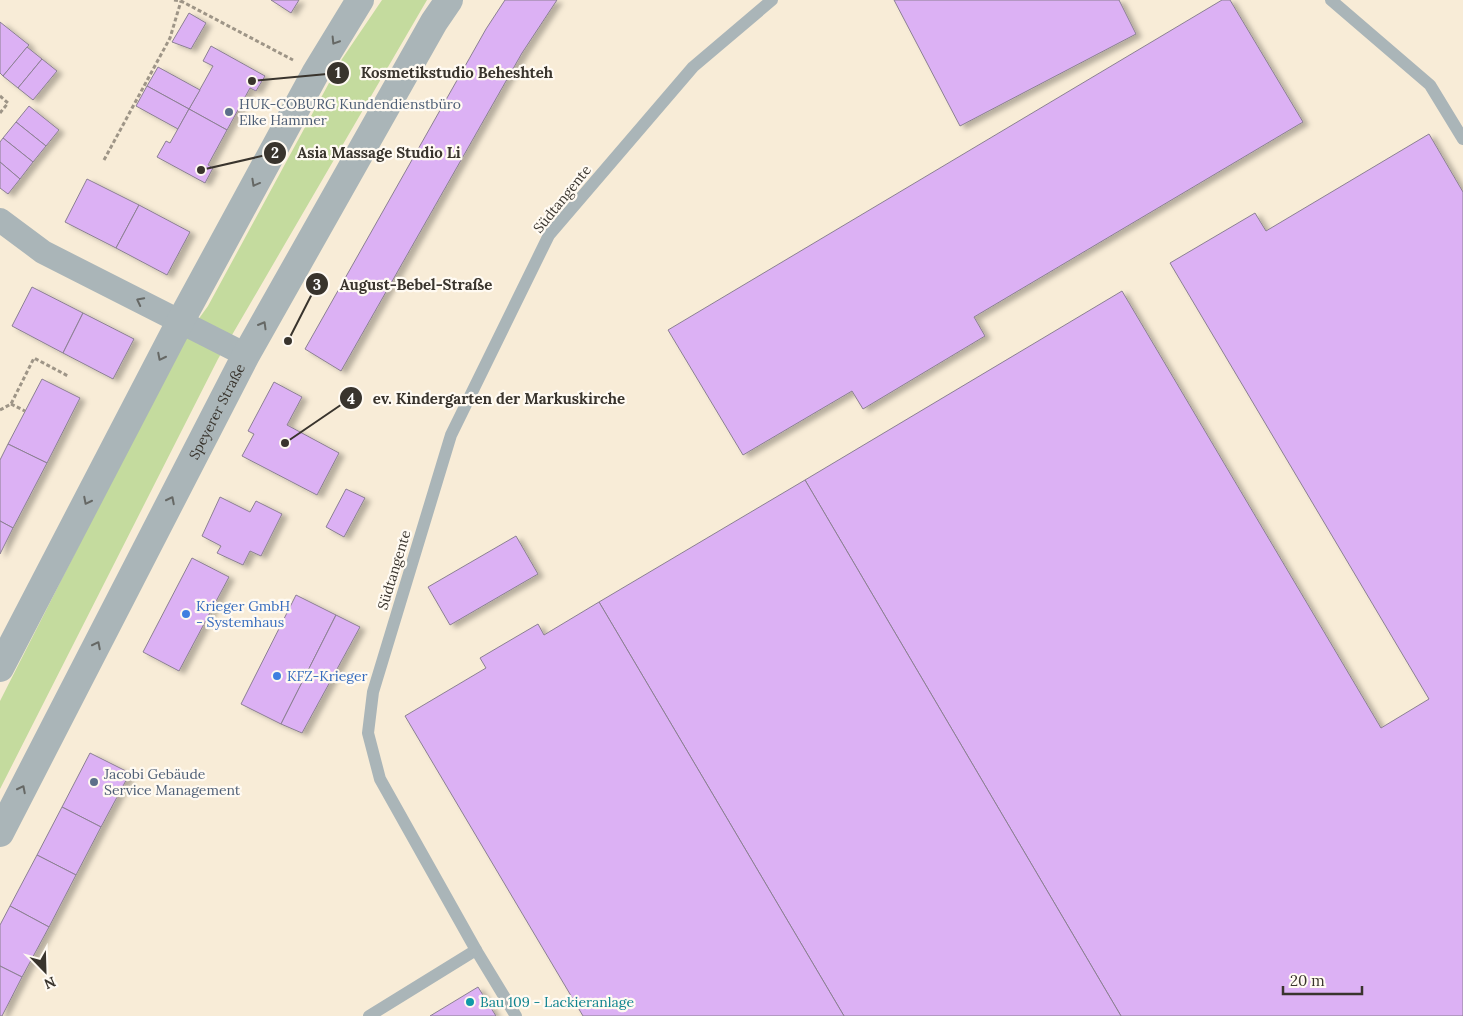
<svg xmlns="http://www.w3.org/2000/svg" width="1463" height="1016" font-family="Lora,serif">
<defs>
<filter id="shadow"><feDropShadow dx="5.5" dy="3" stdDeviation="2.5" flood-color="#0004"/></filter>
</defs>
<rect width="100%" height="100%" fill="#f8ecd7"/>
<path fill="#c4db9e" d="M382 0H427L218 359 0 789V701L182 342 208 306 342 59Z"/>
<g fill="#dcb1f4" stroke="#8b8092" filter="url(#shadow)">
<path d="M271 0H299L291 13Z"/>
<path d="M505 0H557L522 53 341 371 305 349 486 29Z"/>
<path d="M894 0H1119L1136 34 960 126Z"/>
<path d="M1222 0H1230L1303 122 974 317 985 336 863 409 852 391 743 455 668 330Z"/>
<path d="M189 13 206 23 191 49 172 42Z"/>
<path d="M0 22 29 45 3 76 0 73Z"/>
<path d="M211 46 265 76 256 91 250 88 227 130 189 109 213 66 203 61Z"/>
<path d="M27 47 42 59 18 88 3 76Z"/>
<path d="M42 59 57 71 33 100 18 88Z"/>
<path d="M158 67 200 90 189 109 147 86Z"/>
<path d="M147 86 189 109 178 129 136 106Z"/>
<path d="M29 106 59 130 46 146 16 122Z"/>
<path d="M189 109 227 130 208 165 213 168 205 183 157 157 166 141 170 143Z"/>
<path d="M16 122 46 146 33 162 3 138Z"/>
<path d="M1429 134 1463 192V1016H1121L805 480 1122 291 1381 728 1429 699 1170 263 1255 213 1266 231Z"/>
<path d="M3 138 33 162 20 179 0 162V142Z"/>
<path d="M0 162 20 179 8 194 0 188Z"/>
<path d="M87 179 139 205 116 248 65 222Z"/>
<path d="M139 205 190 232 167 275 116 248Z"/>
<path d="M32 287 83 313 63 353 12 326Z"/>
<path d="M83 313 134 339 113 379 63 353Z"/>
<path d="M42 379 80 398 47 463 8 444Z"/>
<path d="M274 382 302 397 287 425 339 453 317 495 242 456 254 434 248 431Z"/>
<path d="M8 444 47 463 13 528 0 521V460Z"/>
<path d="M805 480 1121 1016H844L599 602Z"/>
<path d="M346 489 365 498 344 537 326 527Z"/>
<path d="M220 497 250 512 256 501 282 514 261 556 250 551 243 565 217 553 221 546 202 536Z"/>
<path d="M0 521 13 528 0 554Z"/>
<path d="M516 536 538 574 450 625 428 587Z"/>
<path d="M192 558 229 577 179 671 143 652Z"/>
<path d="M296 595 336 615 281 724 241 704Z"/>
<path d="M599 602 844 1016H583L405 716 486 668 480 658 538 624 544 635Z"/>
<path d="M336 615 360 627 302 733 281 724Z"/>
<path d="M90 753 130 773 101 827 62 807Z"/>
<path d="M62 807 101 827 76 875 37 855Z"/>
<path d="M37 855 76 875 49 927 10 906Z"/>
<path d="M10 906 49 927 22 977 0 966V925Z"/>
<path d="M0 966 22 977 2 1016H0Z"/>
<path d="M478 987 496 1016H430Z"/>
</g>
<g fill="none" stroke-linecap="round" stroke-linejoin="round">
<g stroke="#9e9587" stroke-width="3" stroke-dasharray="4 2.5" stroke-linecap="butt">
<path d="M174 0 181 1 293 60"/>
<path d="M0 96 8 103 0 113"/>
<path d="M104 160 170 38 181 1"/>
<path d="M11 404 25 411"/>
<path d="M0 410 11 404 34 358 68 376"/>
</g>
<g stroke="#aab5b8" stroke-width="12">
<path d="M1331 0 1430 85 1463 139"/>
<path d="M369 1016 476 950"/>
<path d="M516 1016 476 950 380 779 368 733 373 692 451 435 549 235 693 67 772 0"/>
</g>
<path stroke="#aab5b8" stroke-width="24" d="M0 220 43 252 246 355"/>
<g stroke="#aab5b8" stroke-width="28">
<path d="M0 668 180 322 316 72 360 0"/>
<path id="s1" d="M0 833 246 355 434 22 449 0"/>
</g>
</g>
<defs><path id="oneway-chevron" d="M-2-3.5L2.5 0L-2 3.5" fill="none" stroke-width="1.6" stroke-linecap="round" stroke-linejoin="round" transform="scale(1.25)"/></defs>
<g stroke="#666865">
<use href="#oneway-chevron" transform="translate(335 41) rotate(122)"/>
<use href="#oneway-chevron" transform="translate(255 183) rotate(119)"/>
<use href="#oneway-chevron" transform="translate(140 301) rotate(-153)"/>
<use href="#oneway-chevron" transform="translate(263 325) rotate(-60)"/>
<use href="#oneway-chevron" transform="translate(161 357) rotate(117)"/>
<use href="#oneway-chevron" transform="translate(171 500) rotate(-63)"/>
<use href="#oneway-chevron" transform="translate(87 501) rotate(117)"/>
<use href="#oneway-chevron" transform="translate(97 645) rotate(-63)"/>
<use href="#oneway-chevron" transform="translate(22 789) rotate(-63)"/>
</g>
<g fill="#5c6f8a" stroke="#fffaf2" stroke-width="2">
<circle cx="229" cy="112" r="5"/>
<circle cx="94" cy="782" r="5"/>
</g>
<g fill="#3f7fe0" stroke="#fffaf2" stroke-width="2">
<circle cx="186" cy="614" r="5"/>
<circle cx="277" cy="676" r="5"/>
</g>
<circle fill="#0f9aa8" stroke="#fffaf2" stroke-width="2" cx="470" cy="1002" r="5"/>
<g text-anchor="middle" stroke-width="4.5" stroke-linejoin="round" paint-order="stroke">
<g font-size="14" fill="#4e5e75" stroke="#fffaf2" text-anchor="start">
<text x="239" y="109">HUK-COBURG Kundendienstbüro<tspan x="239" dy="16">Elke Hammer</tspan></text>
<text x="104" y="779">Jacobi Gebäude<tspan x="104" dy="16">Service Management</tspan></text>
</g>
<g font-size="14" fill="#39342d" stroke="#fffaf2">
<text transform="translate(562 199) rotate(-51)" y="5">Südtangente</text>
<text dy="5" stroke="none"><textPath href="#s1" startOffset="474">Speyerer Straße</textPath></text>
<text transform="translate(394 570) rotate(-73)" y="5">Südtangente</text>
</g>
<g font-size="14" fill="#366cbe" stroke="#fffaf2" text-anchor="start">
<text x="196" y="611">Krieger GmbH<tspan x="196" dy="16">- Systemhaus</tspan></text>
<text x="287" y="681">KFZ-Krieger</text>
</g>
<g font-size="14" fill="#0d838f" stroke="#fffaf2" text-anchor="start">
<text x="480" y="1007">Bau 109 - Lackieranlage</text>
</g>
</g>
<path fill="none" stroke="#39342d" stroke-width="2" d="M252 81L338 73M201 170L275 153M288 341L317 284M285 443L351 398"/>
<g fill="#39342d" stroke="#fffaf2" stroke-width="2">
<circle cx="252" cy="81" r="5"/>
<circle cx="201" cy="170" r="5"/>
<circle cx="288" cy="341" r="5"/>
<circle cx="285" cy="443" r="5"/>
<circle cx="338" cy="73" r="12"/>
<circle cx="275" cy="153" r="12"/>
<circle cx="317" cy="284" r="12"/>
<circle cx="351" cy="398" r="12"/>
</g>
<g font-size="15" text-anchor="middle" font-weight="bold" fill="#fff">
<text x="338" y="78">1</text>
<text x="275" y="158">2</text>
<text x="317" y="290">3</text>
<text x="351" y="404">4</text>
</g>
<g font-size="15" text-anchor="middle" font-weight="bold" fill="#39342d" stroke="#fffaf2" stroke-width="4.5" stroke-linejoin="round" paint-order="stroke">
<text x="457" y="78">Kosmetikstudio Beheshteh</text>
<text x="379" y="158">Asia Massage Studio Li</text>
<text x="416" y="290">August-Bebel-Straße</text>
<text x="499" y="404">ev. Kindergarten der Markuskirche</text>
</g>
<g transform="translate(45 971) rotate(157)" stroke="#fffaf2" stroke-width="4" paint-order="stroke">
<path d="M0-4L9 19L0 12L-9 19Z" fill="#39342d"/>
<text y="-8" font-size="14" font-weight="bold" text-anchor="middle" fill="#39342d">N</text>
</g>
<path d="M1283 986v8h79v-8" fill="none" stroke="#39342d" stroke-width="2.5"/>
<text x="1290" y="986" font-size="15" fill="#39342d" stroke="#fffaf2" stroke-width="4" paint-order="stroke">20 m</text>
</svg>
